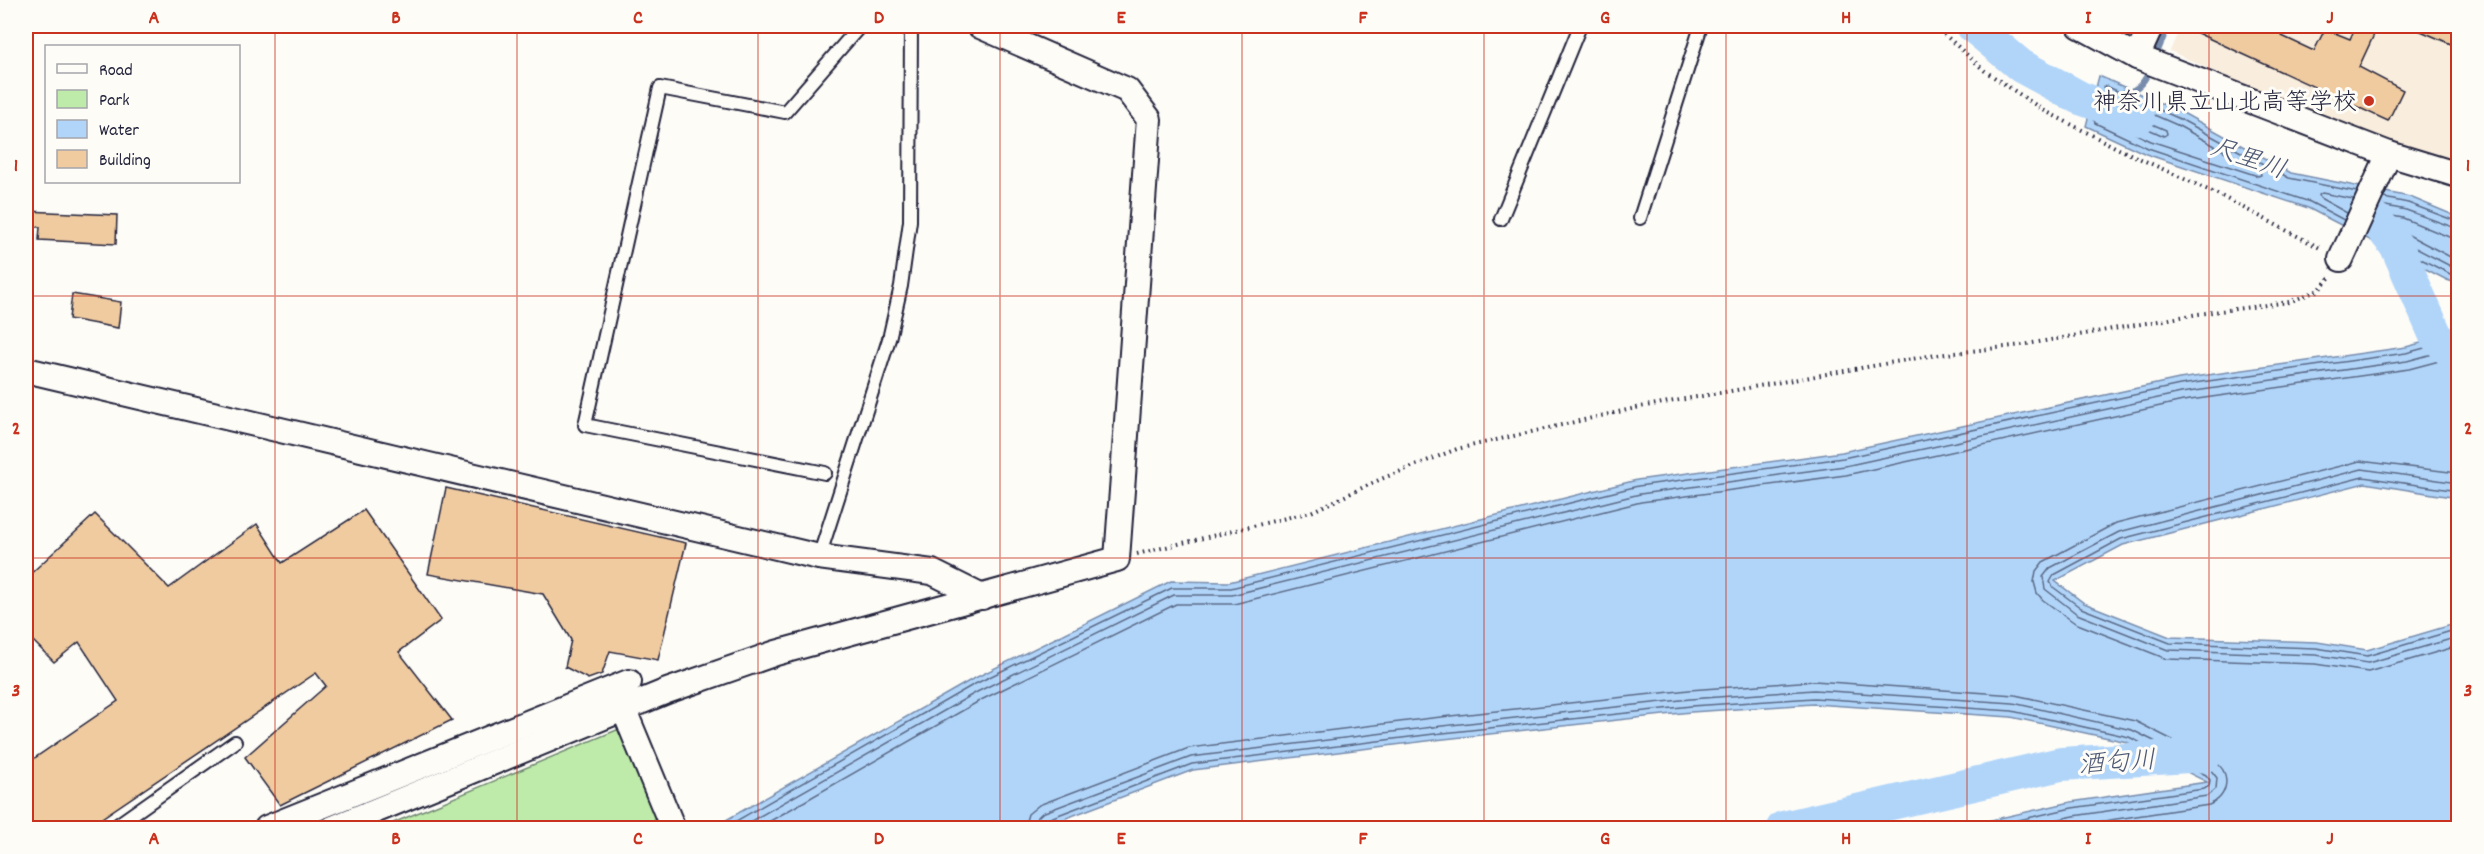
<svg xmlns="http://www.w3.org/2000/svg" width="2484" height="854" font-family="Dekko,'Klee One',sans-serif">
<rect width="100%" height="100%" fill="#fdfcf7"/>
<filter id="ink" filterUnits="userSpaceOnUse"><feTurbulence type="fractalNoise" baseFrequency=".0167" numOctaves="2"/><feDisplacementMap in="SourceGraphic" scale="12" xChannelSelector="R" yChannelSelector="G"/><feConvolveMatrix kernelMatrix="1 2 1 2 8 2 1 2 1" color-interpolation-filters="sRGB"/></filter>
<g filter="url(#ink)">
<path fill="#f9eddd" d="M2181 26H2458V164L2317 118 2170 51Z"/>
<path fill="#beeba9" stroke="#708672" stroke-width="1.5" d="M624 727 660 812 657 825 650 828H381Z"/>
<g fill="#b1d5f9" stroke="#788dad" stroke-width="1.5">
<path d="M2099 76 2183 113 2291 173 2410 197 2458 217V284L2447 280 2308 208 2146 154 2086 126Z"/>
<path d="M2458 333V498L2365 483 2123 545 2055 581 2084 603 2170 637 2317 642 2367 650 2458 623V828H1956L2071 802 2207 782 2127 742 2011 717 1814 704 1691 712 1435 740 1193 770 1040 828H712L971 680 1171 581 1229 582 1637 480 1842 452 2179 379 2406 347Z"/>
</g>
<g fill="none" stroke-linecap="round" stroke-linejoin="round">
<g stroke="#5b6a87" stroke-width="1.5">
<path d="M2111 96 2177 125 2260 171 2261 175 2258 176 2151 141 2104 119 2102 116 2107 98Z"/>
<path d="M2119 110 2166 130 2167 134 2164 136 2117 115 2115 111Z"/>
<path d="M2384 198 2408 203 2458 222"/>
<path d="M2381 205 2406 210 2458 229"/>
<path d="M2347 213 2320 198 2319 195 2322 193 2353 199"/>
<path d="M2344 220 2310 202 2148 148 2095 123 2094 120 2103 87 2106 86 2180 119 2289 178 2357 192"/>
<path d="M2371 225 2458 270"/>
<path d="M2368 232 2458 278"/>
<path d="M2458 238 2449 237 2403 218 2382 214 2378 216 2380 220 2458 261"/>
<path d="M2458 473 2360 461 2116 523 2043 562 2036 571 2034 582 2037 593 2043 600 2075 623 2167 659 2315 664 2368 672 2458 646"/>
<path d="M2458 483 2362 469 2119 532 2050 568 2043 577 2045 589 2077 614 2168 650 2316 655 2368 663 2458 637"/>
<path d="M2458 491 2363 477 2121 539 2054 575 2050 582 2053 587 2081 608 2170 643 2316 648 2367 656 2458 629"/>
<path d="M724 828 973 685 1172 588H1231L1638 486 1843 458 2180 385 2406 353 2458 339"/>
<path d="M739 828 977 692 1174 595H1232L1640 494 1845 466 2181 393 2407 361 2458 347"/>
<path d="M758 828 981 700 1176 604H1234L1641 502 1846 475 2183 401 2409 369 2458 356"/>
<path d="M1024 828 1028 814 1039 805 1189 748 1432 718 1689 690 1814 681 2015 695 2135 721 2214 761C2232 773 2229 796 2209 805L2057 828"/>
<path d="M1033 828 1036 819 1042 813 1191 757 1433 727 1690 699 1814 690 2013 703 2132 730 2210 769 2217 778 2216 789 2207 796 2074 816 2017 828"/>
<path d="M1041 828 1045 820 1192 764 1434 734 1691 706 1814 698 2012 711 2129 737 2206 775 2210 780 2209 786 2204 789 2072 808 1983 828"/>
</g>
<g stroke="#788dad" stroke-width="6">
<path d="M2155 58 2168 26"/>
<path d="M2125 92C2139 91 2146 79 2151 67"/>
</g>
<g stroke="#b1d5f9" stroke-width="34">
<path d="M1973 26 2021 66 2080 98 2138 118"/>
<path d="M2375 219 2397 247 2436 336 2458 359"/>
<path d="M1783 828 2061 764 2205 755"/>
</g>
</g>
<g fill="#f0cba0" stroke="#22223b" stroke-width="1.5">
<path d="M2182 26H2285L2282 36 2314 51 2325 29 2350 39 2356 26H2378L2359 67 2403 90 2388 121Z"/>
<path d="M2409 26H2458V47Z"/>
<path d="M26 211 117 215 116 244 39 240 40 227H26Z"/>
<path d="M72 294 121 302 118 328 69 319Z"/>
<path d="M446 488 686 543 658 660 610 651 602 674 588 679 565 667 571 640 543 594 428 574Z"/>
<path d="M364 510 441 620 399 652 452 720 280 805 245 757 326 686 316 673 87 828H26V764L118 701 79 642 54 662 26 634V578L95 514 169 588 257 524 282 563Z"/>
</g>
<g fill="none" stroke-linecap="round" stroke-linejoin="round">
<g stroke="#22223b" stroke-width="16">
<g id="service">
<path d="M1640 218 1701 26"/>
<path d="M1501 219 1580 26"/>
<path d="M825 473 585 425 660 88 785 112 860 26"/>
<path d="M819 557 889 339 901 286 910 221 911 26"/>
<path d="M113 828 235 742"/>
</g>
</g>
<g stroke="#22223b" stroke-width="28">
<g id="minor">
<path d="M2080 26 2137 57 2389 154 2458 175"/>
<path d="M2137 57 2151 26"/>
<path d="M2341 259 2389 154"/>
<path d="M26 370 819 557 932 572 982 597"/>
<path d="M624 710 672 826 666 828"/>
<path d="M267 828 629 682"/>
<path d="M333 828 667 691 776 653 1117 559 1149 119 1127 90 980 26"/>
</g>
</g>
<g stroke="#22223b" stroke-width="4" stroke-dasharray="1.5 4.5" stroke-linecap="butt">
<path d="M1935 26 1985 71 2043 110 2119 149 2217 194 2322 249"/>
<path d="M1137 554 1311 512 1381 479 1457 449 1640 407 1929 356 2022 345 2198 314 2289 302 2319 290 2331 276"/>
</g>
<use href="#service" stroke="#fdfcf7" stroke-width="12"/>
<use href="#minor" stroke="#fdfcf7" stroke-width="24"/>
</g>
</g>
<path fill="none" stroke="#c8321e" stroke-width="1.5" stroke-opacity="0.55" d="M275 26V828M517 26V828M758 26V828M1000 26V828M1242 26V828M1484 26V828M1726 26V828M1967 26V828M2209 26V828M26 296H2458M26 558H2458"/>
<circle fill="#c8321e" stroke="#fdfcf7" stroke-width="2" cx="2369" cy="101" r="6"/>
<g text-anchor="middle" stroke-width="6" stroke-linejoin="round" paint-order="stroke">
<g font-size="24" fill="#22223b" stroke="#fdfcf7" text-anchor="end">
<text x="2357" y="109">神奈川県立山北高等学校</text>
</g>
<g font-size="26" font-style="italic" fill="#4d5874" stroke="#fdfcf7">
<text transform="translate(2249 157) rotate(19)" y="9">尺里川</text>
<text transform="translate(2117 761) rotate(-4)" y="9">酒匂川</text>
</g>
</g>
<rect width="2484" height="854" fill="none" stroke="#fdfcf7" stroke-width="66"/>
<rect x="45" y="45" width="195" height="138" fill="#fdfcf7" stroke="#a5a5ac" stroke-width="1.5"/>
<rect x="57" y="64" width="30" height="9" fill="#fdfcf7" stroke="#a5a5ac" stroke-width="1.5"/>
<text x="99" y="75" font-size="18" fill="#22223b">Road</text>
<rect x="57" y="90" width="30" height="18" fill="#beeba9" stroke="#a5a5ac" stroke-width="1.5"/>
<text x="99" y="105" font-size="18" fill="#22223b">Park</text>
<rect x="57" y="120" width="30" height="18" fill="#b1d5f9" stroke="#a5a5ac" stroke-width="1.5"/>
<text x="99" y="135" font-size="18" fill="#22223b">Water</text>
<rect x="57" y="150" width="30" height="18" fill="#f0cba0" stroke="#a5a5ac" stroke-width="1.5"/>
<text x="99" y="165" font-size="18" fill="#22223b">Building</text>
<rect x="33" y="33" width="2418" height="788" fill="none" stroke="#c8321e" stroke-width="2"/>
<g font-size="20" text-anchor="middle" font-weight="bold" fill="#c8321e">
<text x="154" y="23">A</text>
<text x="396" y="23">B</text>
<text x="638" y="23">C</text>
<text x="879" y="23">D</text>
<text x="1121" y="23">E</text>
<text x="1363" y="23">F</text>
<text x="1605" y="23">G</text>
<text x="1846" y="23">H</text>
<text x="2088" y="23">I</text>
<text x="2330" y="23">J</text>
<text x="16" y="171">1</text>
<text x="2468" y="171">1</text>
<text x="16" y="434">2</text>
<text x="2468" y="434">2</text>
<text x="16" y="696">3</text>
<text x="2468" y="696">3</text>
<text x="154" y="844">A</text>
<text x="396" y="844">B</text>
<text x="638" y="844">C</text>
<text x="879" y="844">D</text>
<text x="1121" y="844">E</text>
<text x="1363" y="844">F</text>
<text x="1605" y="844">G</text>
<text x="1846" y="844">H</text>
<text x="2088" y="844">I</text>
<text x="2330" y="844">J</text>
</g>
</svg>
